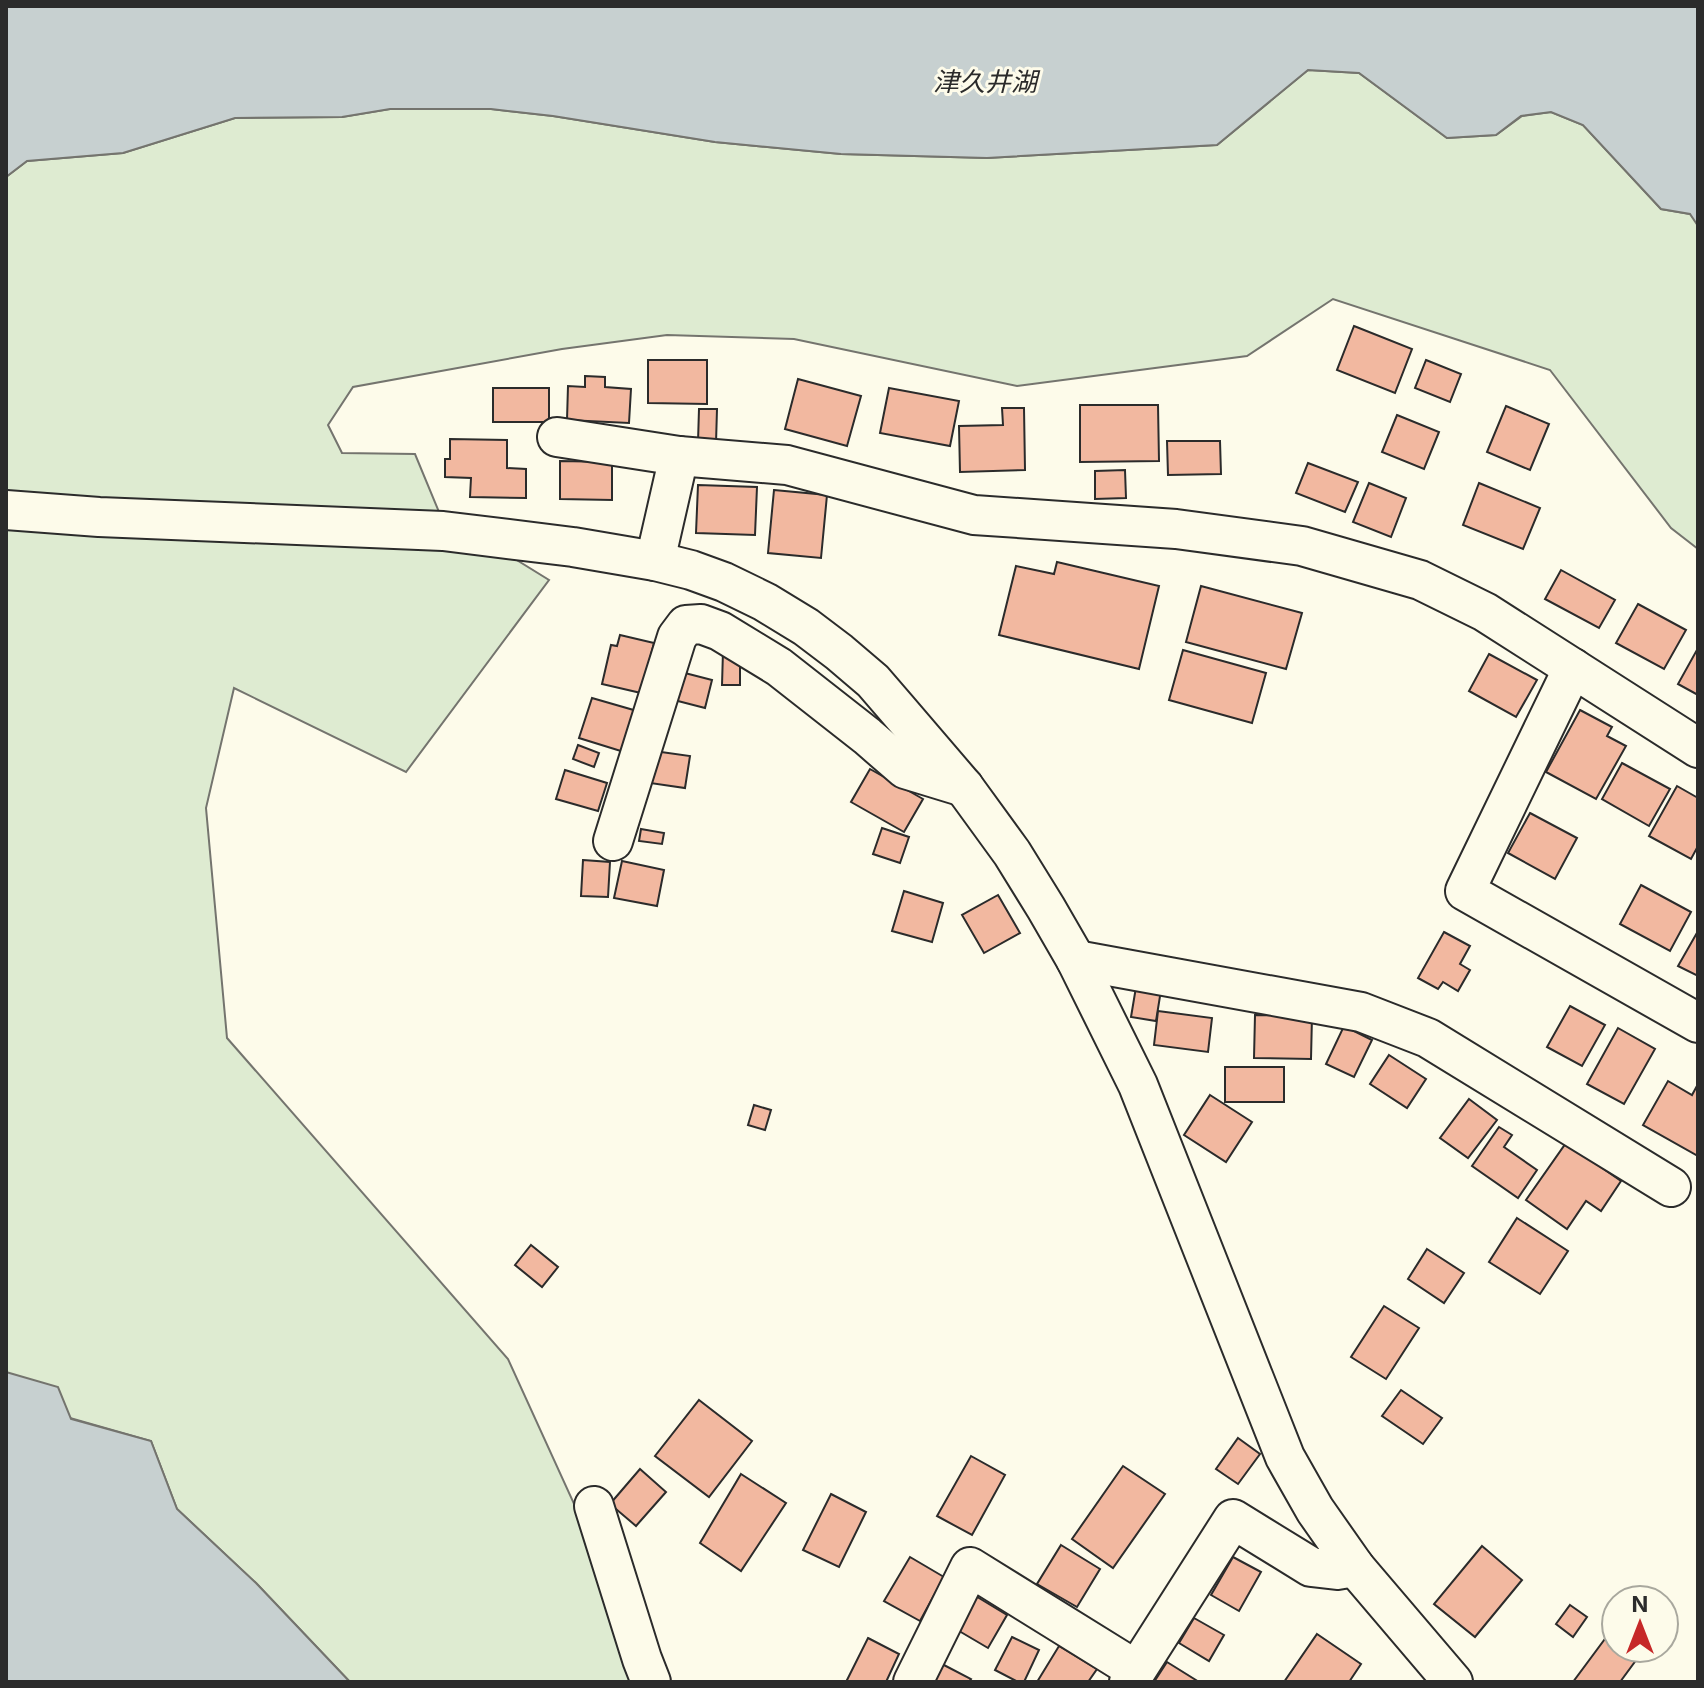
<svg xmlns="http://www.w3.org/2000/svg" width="1704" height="1688" font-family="Inter,'Noto Sans JP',sans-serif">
<rect width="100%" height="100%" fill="#fdfbea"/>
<path fill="#deebd1" stroke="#74746e" stroke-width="2" d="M1308 70 1359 73 1447 138 1496 135 1522 116 1551 112 1583 125 1661 209 1690 214 1698 224V549L1671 528 1550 370 1333 299 1247 356 1017 386 794 339 667 335 562 349 353 387 328 425 342 453 415 454 439 512 549 580 406 772 234 688 206 808 227 1038 508 1359 601 1563 638 1682H350L256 1583 177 1509 151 1441 70 1418 6 1372V177L27 161 123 153 235 118 342 117 390 109H491L553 116 715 142 841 154 987 158 1217 145Z"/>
<g fill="#c7d0d0" stroke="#74746e" stroke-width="2">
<path d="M6 6H1698V226L1690 214 1661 209 1583 125 1551 112 1521 116 1496 135 1447 138 1359 73 1308 70 1217 145 987 158 841 154 715 142 553 116 491 109H390L342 117 235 118 123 153 27 161 6 177Z"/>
<path d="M6 1372 58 1387 71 1419 151 1441 177 1509 256 1583 350 1682H6Z"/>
</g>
<g fill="#f2b8a0" stroke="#2b2b2b" stroke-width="2">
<path d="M1354 326 1412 349 1395 393 1337 370Z"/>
<path d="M648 360H707V404L648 403Z"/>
<path d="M1426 360 1461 374 1450 402 1415 388Z"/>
<path d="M585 376 605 377V387L631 389 629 423 567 420 568 386 585 387Z"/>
<path d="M798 379 861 396 847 446 785 429Z"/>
<rect x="493" y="388" width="56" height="34"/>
<path d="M889 388 959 401 950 446 880 433Z"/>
<path d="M1080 405H1158L1159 461 1080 462Z"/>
<path d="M1506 406 1549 424 1530 470 1487 452Z"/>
<path d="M1002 408H1024L1025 470 960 472 959 426 1003 425Z"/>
<path d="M699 409H717L716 443 698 442Z"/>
<path d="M1397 415 1439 432 1424 469 1382 452Z"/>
<path d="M450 439 507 440V468L526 469V498L470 497 471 478 445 477V459H450Z"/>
<path d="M1167 441H1220L1221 474 1168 475Z"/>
<path d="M560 461 612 462V500L560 499Z"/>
<path d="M1308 463 1358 482 1345 512 1296 493Z"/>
<path d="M1125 470 1126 498 1095 499V471Z"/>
<path d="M1369 483 1406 498 1391 537 1353 522Z"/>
<path d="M1479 483 1540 508 1523 549 1463 525Z"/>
<path d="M698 485 757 487 755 535 696 533Z"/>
<path d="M774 490 827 495 821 558 768 553Z"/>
<path d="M1057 562 1159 586 1139 669 999 635 1016 566 1054 574Z"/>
<path d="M1561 570 1615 600 1599 628 1545 599Z"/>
<path d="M1201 586 1302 613 1286 669 1186 642Z"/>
<path d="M1638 604 1686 630 1664 669 1616 643Z"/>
<path d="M620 635 654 643 641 693 602 684 611 645 617 646Z"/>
<path d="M1698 648V695L1678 684Z"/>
<path d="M1183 650 1266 673 1252 723 1169 700Z"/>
<path d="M723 651H740V685H722Z"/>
<path d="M1489 654 1537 680 1516 717 1469 691Z"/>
<path d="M681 672 712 680 705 708 674 700Z"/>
<path d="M592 698 637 711 624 752 579 738Z"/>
<path d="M1580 710 1612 727 1607 736 1626 746 1596 799 1546 772Z"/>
<path d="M578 745 599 753 594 767 573 759Z"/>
<path d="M654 751 690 756 685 788 650 783Z"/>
<path d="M1622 763 1670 789 1649 826 1602 799Z"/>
<path d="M870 769 923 799 904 832 851 802Z"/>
<path d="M565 770 607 783 598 811 556 799Z"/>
<path d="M1677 786 1698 798V846L1691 859 1649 836Z"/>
<path d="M1530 813 1577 838 1555 879 1508 853Z"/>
<path d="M882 828 909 837 900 863 873 854Z"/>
<path d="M641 829 664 833 662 844 639 841Z"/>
<path d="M583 860 610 862 608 897 581 896Z"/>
<path d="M622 861 664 870 657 906 614 898Z"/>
<path d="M1641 885 1691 912 1670 951 1620 924Z"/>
<path d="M904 891 943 903 932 942 892 931Z"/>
<path d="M998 895 1020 933 984 953 962 915Z"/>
<path d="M1698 931V976L1678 966Z"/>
<path d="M1444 932 1470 946 1460 964 1470 970 1458 991 1443 982 1438 989 1418 978Z"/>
<path d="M1136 987 1161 990 1156 1021 1131 1017Z"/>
<path d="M1570 1006 1605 1025 1582 1066 1547 1047Z"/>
<path d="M1158 1011 1212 1018 1208 1052 1154 1045Z"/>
<path d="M1255 1015 1312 1016 1311 1059 1254 1058Z"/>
<path d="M1344 1026 1372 1040 1354 1077 1326 1064Z"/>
<path d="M1618 1028 1655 1049 1624 1104 1587 1084Z"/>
<path d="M1389 1055 1426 1079 1407 1108 1370 1084Z"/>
<rect x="1225" y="1067" width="59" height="35"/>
<path d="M1668 1081 1692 1095 1698 1084V1156L1643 1125Z"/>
<path d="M1210 1095 1252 1122 1226 1162 1184 1135Z"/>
<path d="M1469 1099 1497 1120 1468 1158 1440 1138Z"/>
<path d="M754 1105 771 1110 765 1130 748 1125Z"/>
<path d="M1499 1127 1512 1135 1504 1147 1537 1170 1518 1198 1472 1166Z"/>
<path d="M1566 1143 1621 1181 1601 1211 1586 1201 1567 1229 1526 1200Z"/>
<path d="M1517 1218 1568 1251 1540 1294 1489 1262Z"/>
<path d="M531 1245 558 1267 542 1287 515 1265Z"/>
<path d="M1427 1249 1464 1273 1444 1303 1408 1279Z"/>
<path d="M1384 1306 1419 1328 1386 1379 1351 1357Z"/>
<path d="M1401 1390 1442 1418 1423 1444 1382 1416Z"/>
<path d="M699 1400 752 1441 709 1497 655 1456Z"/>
<path d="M1238 1438 1260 1454 1238 1484 1216 1469Z"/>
<path d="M971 1456 1005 1475 972 1535 937 1516Z"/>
<path d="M1123 1466 1165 1494 1113 1568 1072 1539Z"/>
<path d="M640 1469 666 1492 636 1526 610 1504Z"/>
<path d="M741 1474 786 1503 741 1571 700 1543Z"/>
<path d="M831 1494 866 1512 839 1567 803 1550Z"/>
<path d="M1061 1545 1100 1569 1077 1607 1037 1584Z"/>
<path d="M1482 1546 1522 1580 1475 1637 1434 1604Z"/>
<path d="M910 1557 944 1577 920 1621 884 1601Z"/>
<path d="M1233 1557 1261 1572 1239 1611 1211 1595Z"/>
<path d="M974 1595 1007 1615 988 1648 954 1628Z"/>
<path d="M1570 1605 1587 1617 1573 1637 1556 1624Z"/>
<path d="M1194 1618 1224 1635 1209 1661 1179 1643Z"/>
<path d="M1616 1624V1648H1645L1620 1682H1573Z"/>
<path d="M1317 1634 1361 1664 1349 1682H1284Z"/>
<path d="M1012 1637 1039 1650 1024 1682H1018L995 1670Z"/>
<path d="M868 1638 899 1654 886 1682H846Z"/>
<path d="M1059 1646 1097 1669 1088 1682H1037Z"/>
<path d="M1167 1662 1199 1682H1154Z"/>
<path d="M942 1664 971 1679 969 1682H932Z"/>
</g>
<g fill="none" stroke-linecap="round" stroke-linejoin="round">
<g stroke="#2b2b2b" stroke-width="42">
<g id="minor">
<path d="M557 437 679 456 787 465 974 515 1176 529 1302 546 1420 580 1485 612 1698 748"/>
<path d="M6 510 99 517 443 531 573 547 655 561 691 570 724 582 765 602 806 627 839 652 873 681 898 710 964 787 1012 853 1046 908 1076 960 1138 1085 1285 1457 1315 1510 1355 1567 1453 1682"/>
<path d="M655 561 679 456"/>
<path d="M1573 668 1465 891 1698 1023"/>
<path d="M613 841 677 637 686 625 701 624 720 631 779 667 867 736 905 769 964 787"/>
<path d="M1076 960 1361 1012 1428 1038 1671 1187"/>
<path d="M594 1506 642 1659 651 1682"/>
<path d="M913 1682 970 1567 1136 1670"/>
<path d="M1129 1682 1233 1519 1311 1567 1337 1570 1355 1567"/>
</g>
</g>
<use href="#minor" stroke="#fdfbea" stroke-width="38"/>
</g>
<g text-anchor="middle" stroke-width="6" stroke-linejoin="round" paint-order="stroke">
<g font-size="26" font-style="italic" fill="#2b2b2b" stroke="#fdfbea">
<text x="985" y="91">津久井湖</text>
</g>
</g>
<rect width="1704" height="1688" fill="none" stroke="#2b2b2b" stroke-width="16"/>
<g transform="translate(1640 1624)"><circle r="38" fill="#fdfbea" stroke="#a9a89e" stroke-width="2"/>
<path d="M0-6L14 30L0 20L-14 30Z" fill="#c62828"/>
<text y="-12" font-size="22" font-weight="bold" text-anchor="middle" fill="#2b2b2b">N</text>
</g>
</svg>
